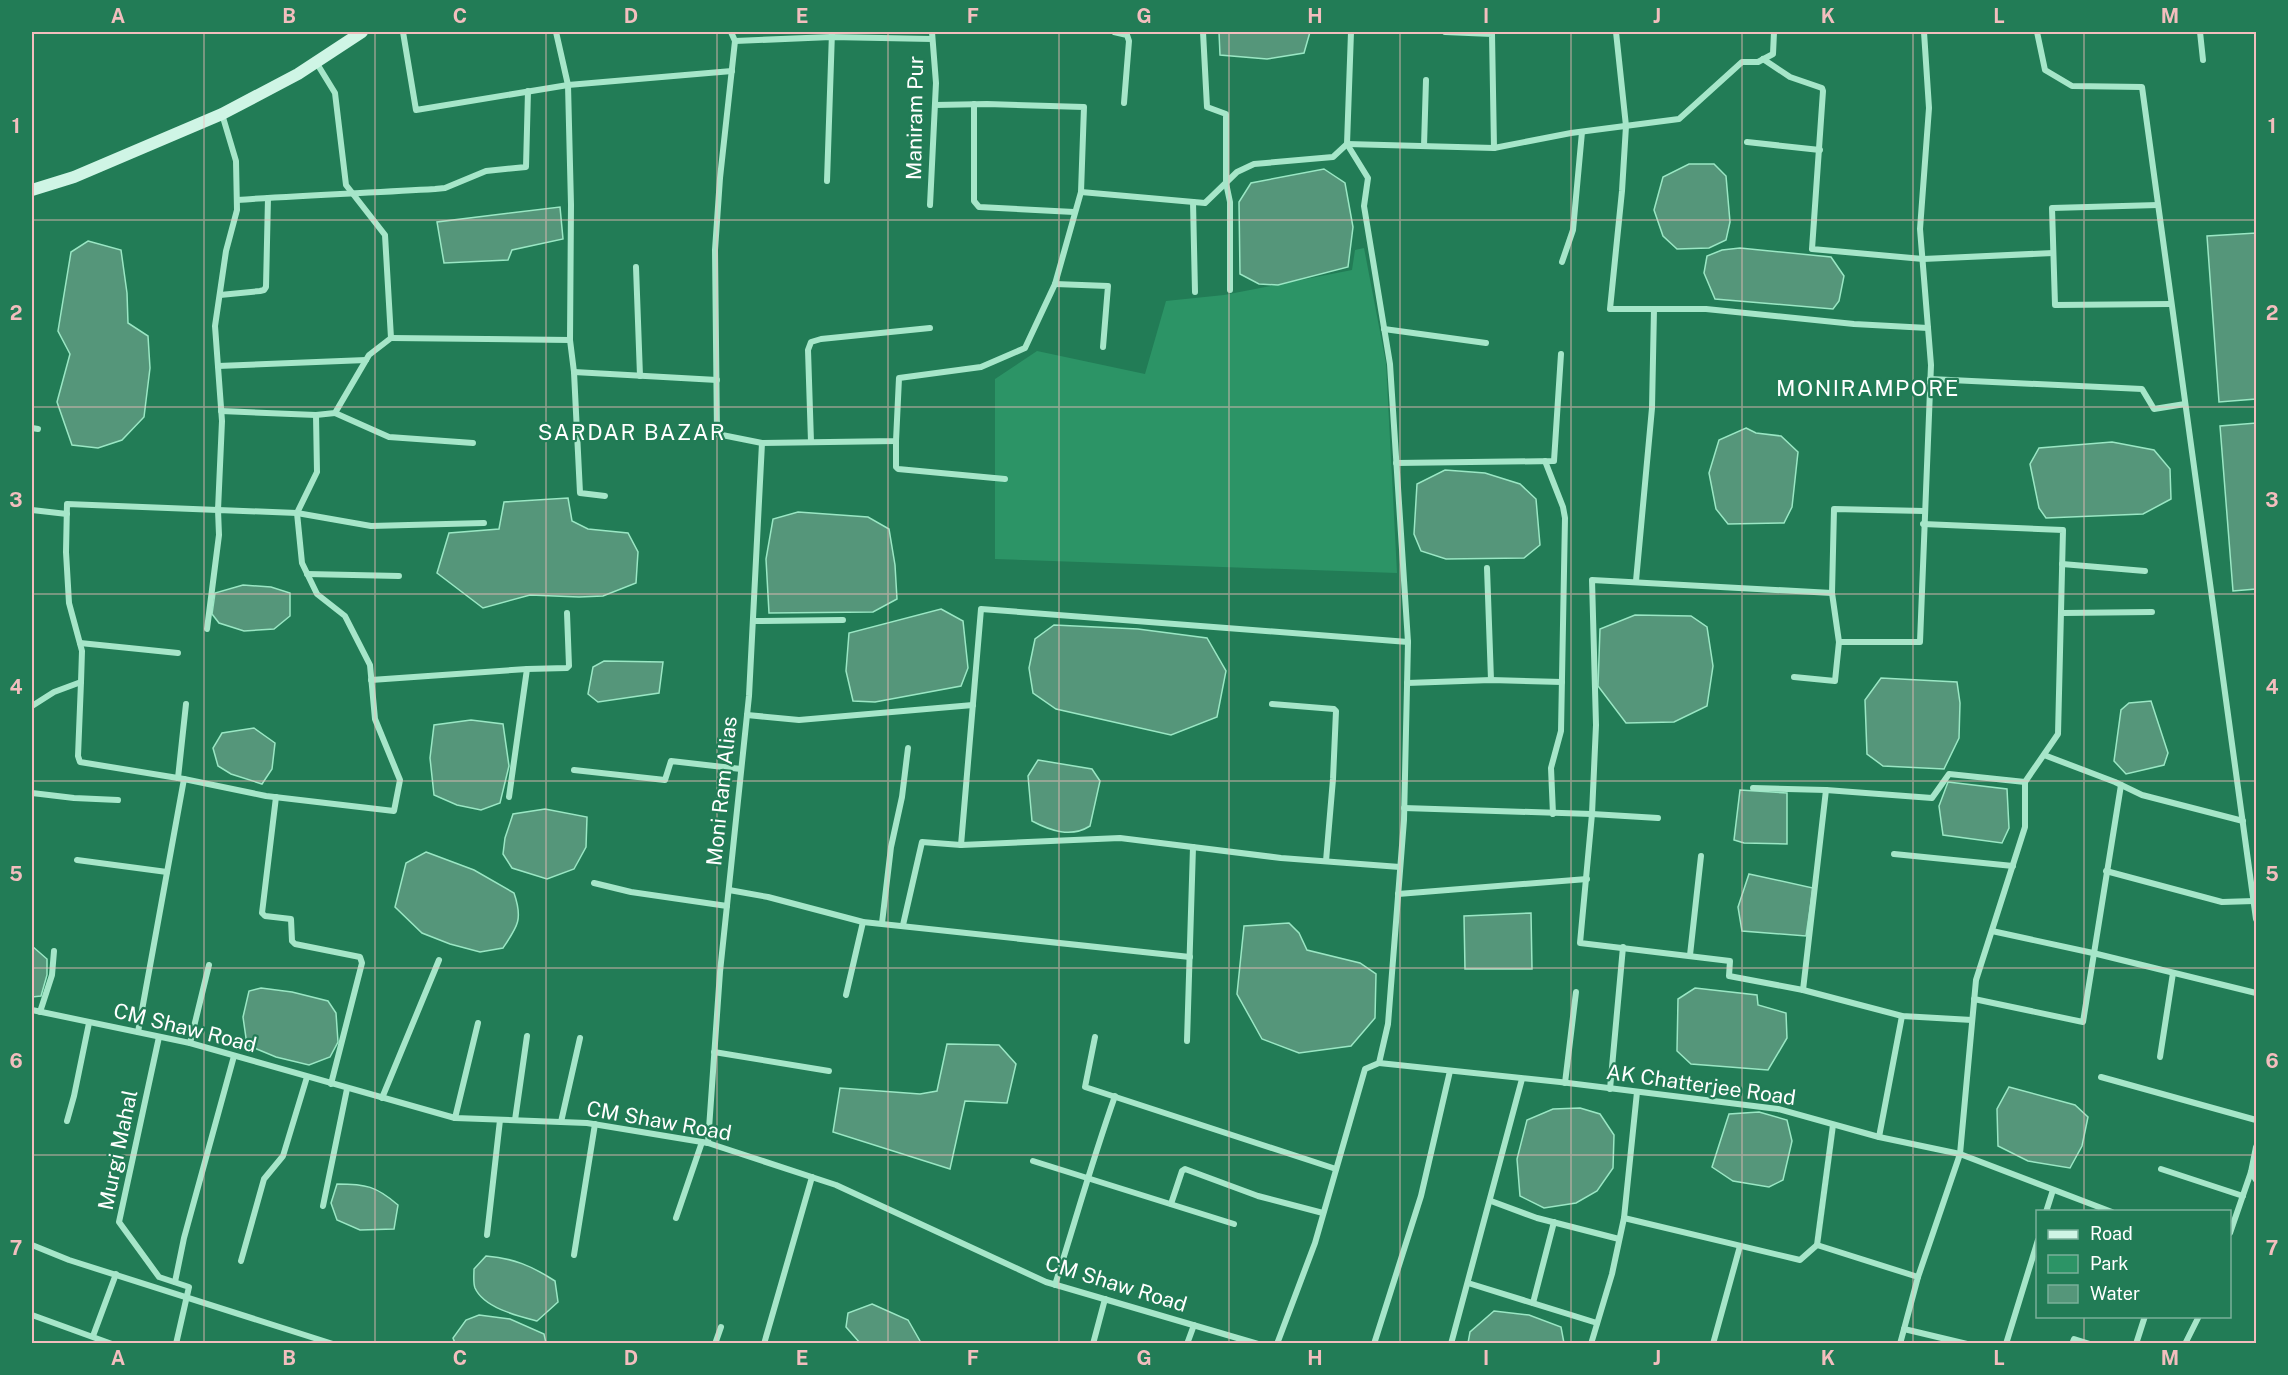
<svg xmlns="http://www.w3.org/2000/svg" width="2288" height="1375" font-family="'Public Sans',sans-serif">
<rect width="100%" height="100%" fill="#227c56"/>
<path fill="#2c9466" d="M1364 248 1386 363 1397 573 995 559V379L1037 351 1145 374 1166 301 1224 295 1352 270 1355 250Z"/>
<g fill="#55967a" stroke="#9ae7c4" stroke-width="1.5">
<path d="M1219 32H1310L1304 53 1267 59 1220 55Z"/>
<path d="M1689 164H1714L1726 176 1730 222 1726 240 1709 248 1677 249 1663 236 1654 210 1663 177Z"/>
<path d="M1324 169 1345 183 1353 227 1348 267 1278 285 1259 284 1240 274 1239 202 1251 183Z"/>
<path d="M560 207 563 239 512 250 508 260 444 263 437 222Z"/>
<path d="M2256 233V399L2219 402 2207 236Z"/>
<path d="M88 241 121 250 127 293 128 323 148 336 150 368 144 417 122 440 98 448 72 445 57 402 70 354 58 331 71 252Z"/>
<path d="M1740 248 1831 257 1844 276 1839 301 1833 309 1715 299 1704 273 1707 256 1722 250Z"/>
<path d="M2256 423V589L2233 591 2220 426Z"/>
<path d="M1746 428 1756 433 1781 436 1798 452 1792 507 1784 523 1728 524 1716 509 1709 473 1719 440Z"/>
<path d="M2112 442 2154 450 2170 469 2171 499 2143 514 2046 518 2039 508 2030 464 2039 448Z"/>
<path d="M1445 470 1485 473 1520 484 1536 499 1540 545 1524 558 1446 559 1421 551 1414 534 1417 484Z"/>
<path d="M568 498 572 521 588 529 628 533 638 552 636 583 603 596 579 597 530 595 483 608 437 573 449 533 499 529 504 502Z"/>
<path d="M798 512 868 517 889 529 895 565 897 599 873 612 769 613 766 559 773 519Z"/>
<path d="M243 585 271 587 290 593V616L274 629 244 631 219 623 212 614 215 593Z"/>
<path d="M941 609 963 621 968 668 961 686 875 702 853 701 846 671 849 633Z"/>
<path d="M1635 615 1691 616 1707 627 1713 666 1707 706 1674 722 1626 723 1598 686 1600 629Z"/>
<path d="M1054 625 1138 629 1207 638 1226 671 1217 717 1171 735 1056 709 1033 693 1029 668 1035 639Z"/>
<path d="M604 661 663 662 659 693 598 702 588 694 593 667Z"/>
<path d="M1881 678 1957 682 1960 703 1959 738 1944 769 1883 766 1867 754 1865 700Z"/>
<path d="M2151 701 2168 753 2164 765 2126 774 2114 761 2121 710 2129 703Z"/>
<path d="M471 720 503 724 509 766 500 803 481 810 457 805 434 795 430 758 434 725Z"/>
<path d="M254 728 275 743 272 769 262 784 231 774 218 766 213 748 222 733Z"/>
<path d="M1038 760 1092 769 1100 781 1090 826C1071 838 1051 831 1032 821L1028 776Z"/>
<path d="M1948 782 2007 789 2009 828 2002 843 1943 835 1939 806Z"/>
<path d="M1740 790 1787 793V844L1744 843 1734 840Z"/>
<path d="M545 809 587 817 586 847 574 869 547 879 512 868 503 854 505 838 513 814Z"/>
<path d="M426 852 474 870 514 893C523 919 518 926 503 948L480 952 450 944 422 933 395 907 406 863Z"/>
<path d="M1749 874 1813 888 1806 936 1742 931 1738 907Z"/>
<path d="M1531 913 1532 969H1465L1464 916Z"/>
<path d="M1289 923 1299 933 1307 950 1360 963 1376 974 1375 1018 1351 1046 1299 1053 1262 1039 1237 994 1244 926Z"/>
<path d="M32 946 47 959V975L41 996 32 997Z"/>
<path d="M261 988 292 992 328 1001 336 1013 338 1042 330 1057 309 1065 276 1057 247 1045 243 1017 249 991Z"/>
<path d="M1695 988 1757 995 1758 1005 1786 1013 1787 1038 1768 1070 1691 1064 1677 1051 1678 999Z"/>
<path d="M947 1044 999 1045 1016 1064 1007 1103 965 1101 950 1169 833 1132 840 1088 920 1094 937 1091Z"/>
<path d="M2009 1087 2075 1105 2088 1117 2082 1146 2070 1168 2028 1161 1998 1146 1997 1109Z"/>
<path d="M1580 1108 1600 1114 1614 1135 1613 1168 1597 1191 1576 1203 1544 1208 1520 1196 1517 1159 1527 1120 1553 1109Z"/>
<path d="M1759 1112 1787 1120 1792 1141 1783 1180 1769 1187 1733 1181 1712 1167 1729 1114Z"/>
<path d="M337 1184C366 1184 376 1186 398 1205L394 1229 360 1230 337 1220 331 1203Z"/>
<path d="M486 1256C513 1258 532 1266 555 1281L558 1302 537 1321C518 1316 484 1308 475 1288 473 1283 474 1275 474 1269Z"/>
<path d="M872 1304 908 1320 920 1341 919 1343H860L846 1327 848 1313Z"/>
<path d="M1494 1311 1529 1315 1561 1327 1564 1343H1468L1470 1332Z"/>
<path d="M479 1315 510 1319 544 1334 546 1343H455L453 1338 466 1320Z"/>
</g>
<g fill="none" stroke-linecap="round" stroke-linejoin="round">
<g stroke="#a6e6c9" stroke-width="6">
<path d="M403 32 416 110 568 85 732 71"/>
<path d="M556 32 568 85 571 205 570 340 574 372 580 493 605 496"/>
<path d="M731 32 735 41 720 178 715 250 717 434 762 443 896 441 899 378 981 367 1025 348 1055 284 1081 192 1205 203 1237 172 1254 164 1333 157 1347 144"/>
<path d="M1114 32 1127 35 1129 41 1124 103"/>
<path d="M1203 32 1207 107 1226 114V183L1230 202V290"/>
<path d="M1445 32 1492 34 1494 148"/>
<path d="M1616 32 1626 126 1622 191 1610 309H1706L1854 324 1928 328"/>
<path d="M2037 32 2045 70 2072 86 2142 87 2256 919"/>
<path d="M2200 32 2203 60"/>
<path d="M735 41 831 37 932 39"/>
<path d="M1763 59 1790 77 1822 88 1823 91 1812 249 1923 259 2053 253"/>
<path d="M974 104V201L979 207 1074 212"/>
<path d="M935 105 987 104 1084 107 1081 192"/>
<path d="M1747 142 1820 150"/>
<path d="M1347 144 1494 148 1571 133 1679 119 1742 62H1758L1773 54 1774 32"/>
<path d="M1424 146 1426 80"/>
<path d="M827 181 832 32"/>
<path d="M237 200C303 195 369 193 435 189L445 188 486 171 526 167 528 91"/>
<path d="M1193 202 1195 292"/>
<path d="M930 205 936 83 932 32"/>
<path d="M2158 205 2052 208 2055 305 2171 304"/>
<path d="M1562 262 1573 230 1582 132"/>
<path d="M636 267 640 376"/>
<path d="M1055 284 1108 286 1103 347"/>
<path d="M220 295 260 291 264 290 266 287 268 198"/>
<path d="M1384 329 1486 343"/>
<path d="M391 338 570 340"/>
<path d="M218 366 366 360"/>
<path d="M574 372 717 380"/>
<path d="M1930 379 2142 389 2154 409 2185 404"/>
<path d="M221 411 316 415"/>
<path d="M335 413 389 437 473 443"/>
<path d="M32 428 38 429"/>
<path d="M896 441V467L898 469 1005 479"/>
<path d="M811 442 808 350 811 342 821 339 930 328"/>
<path d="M1545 461 1563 507 1565 518 1561 731 1551 768 1553 814"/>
<path d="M1396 463 1554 461 1561 354"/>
<path d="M32 510 67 514"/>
<path d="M2062 564 2145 571"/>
<path d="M1487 568 1491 680"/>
<path d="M307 574 399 576"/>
<path d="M1636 581 1652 408 1654 309"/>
<path d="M1832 593 1592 580 1596 725 1592 814 1580 943 1730 961 1729 976 1803 990 1902 1016 1972 1020"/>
<path d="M2063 613 2152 612"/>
<path d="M753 621 843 620"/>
<path d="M207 629 219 535 218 510 297 513 371 526 484 523"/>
<path d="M1839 642 1832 593 1834 509 1924 511"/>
<path d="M80 643 178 653"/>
<path d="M1794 677 1835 681 1839 642H1920L1931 365 1920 229 1929 108 1924 32"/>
<path d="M371 680 527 669 567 668 569 666 567 613"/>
<path d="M81 682 78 756 80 762 184 779"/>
<path d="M1407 683 1491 680 1562 682"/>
<path d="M1272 704 1334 709 1336 711 1333 779 1326 861"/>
<path d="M32 706 54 692 81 682 82 651 69 603 66 552 67 504 218 510 222 421 215 326 226 251 237 210 236 161 222 114"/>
<path d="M747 715 799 720 973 705"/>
<path d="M2044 755 2115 782 2142 795 2243 821"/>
<path d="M574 770 665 780 671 761 741 769"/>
<path d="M178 778 186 704"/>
<path d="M1753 788 1826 790 1932 798 1949 774 2025 782"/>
<path d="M32 793 74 798 118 800"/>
<path d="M276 797 262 913 265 916 291 919 292 941 295 944 360 957 362 963 331 1084"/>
<path d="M509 797 527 669"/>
<path d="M1404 808 1592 814 1658 818"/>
<path d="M961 845 981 609 1408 642"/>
<path d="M1894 854 2013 866"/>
<path d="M77 860 167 872"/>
<path d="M2106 871 2222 902 2254 901"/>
<path d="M594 883 631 892 727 906"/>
<path d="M729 890 768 897 863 922 1190 957"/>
<path d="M1398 894 1587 879"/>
<path d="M882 923 891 847 902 797 908 748"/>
<path d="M903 925 922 842 961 845 1120 838 1281 858 1400 867"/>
<path d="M1992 931 2093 953 2256 993"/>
<path d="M1690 955 1701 856"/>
<path d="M1803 990 1826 790"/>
<path d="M846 995 863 922"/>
<path d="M1974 999 2083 1022 2121 785"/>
<path d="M32 1010 190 1043 455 1118 587 1123 708 1143 836 1185 1046 1282 1258 1344"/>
<path d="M40 1012 52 975 54 951"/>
<path d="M138 1032 184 779 266 796 394 811 400 780 375 719 370 665 345 616 317 594 302 563 297 513 317 472 316 415 335 413 369 355 391 338 385 235 346 185 335 93 316 62"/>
<path d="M159 1037 119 1222 159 1277 189 1287 176 1344"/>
<path d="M1095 1037 1085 1087 1336 1169"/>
<path d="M1187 1041 1193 847"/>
<path d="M190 1043 209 965"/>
<path d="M714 1052 829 1071"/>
<path d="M2160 1057 2173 973"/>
<path d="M1379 1063 1560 1082 1778 1109 1879 1137 1960 1154 2112 1212"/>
<path d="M2101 1077 2256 1120"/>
<path d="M1565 1083 1576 992"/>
<path d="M1610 1089 1623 947"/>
<path d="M382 1098 439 960"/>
<path d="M455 1118 478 1023"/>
<path d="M515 1120 527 1036"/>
<path d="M67 1121 74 1096 89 1023"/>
<path d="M561 1122 580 1038"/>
<path d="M1879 1137 1902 1016"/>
<path d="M708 1143 720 972 749 696 762 443"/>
<path d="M1033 1161 1234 1224"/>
<path d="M2161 1169 2243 1196"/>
<path d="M2251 1172 2256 1180"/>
<path d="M1491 1201 1537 1218 1619 1239"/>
<path d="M1171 1204 1182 1171 1185 1169 1258 1196 1323 1213"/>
<path d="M323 1206 347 1089"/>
<path d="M2046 1212 2053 1190"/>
<path d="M676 1218 702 1142"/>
<path d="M1624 1218 1800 1260 1817 1245 1918 1277"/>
<path d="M2230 1233 2251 1172 2256 1147"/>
<path d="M487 1235 500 1120"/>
<path d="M32 1245 69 1260 333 1344"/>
<path d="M1817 1245 1833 1125"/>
<path d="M574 1255 595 1124"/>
<path d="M241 1261 264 1179 283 1156 307 1077"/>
<path d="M175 1282 184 1238 234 1056"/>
<path d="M1468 1283 1597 1323"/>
<path d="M1055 1285C1075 1222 1093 1158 1115 1096"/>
<path d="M1533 1303 1554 1222"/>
<path d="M32 1315 112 1344"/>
<path d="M1904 1329 1967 1344"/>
<path d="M93 1336 116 1274"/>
<path d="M715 1344 721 1327"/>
<path d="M764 1344 812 1177"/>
<path d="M1093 1344 1105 1299"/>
<path d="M1187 1344 1194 1325"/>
<path d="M1277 1344 1315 1243 1365 1069 1379 1063 1388 1024 1404 820 1408 642 1390 364 1364 206 1368 178 1347 144 1351 32"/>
<path d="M1374 1344 1421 1196 1450 1071"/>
<path d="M1451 1344 1522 1079"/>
<path d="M1591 1344 1612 1274 1624 1218 1637 1092"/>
<path d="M1713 1344 1740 1246"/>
<path d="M1900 1344 1918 1277 1960 1154 1976 980 2025 827V782L2058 734 2063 530 1923 524"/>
<path d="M2006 1344 2038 1240"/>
<path d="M2072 1344 2074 1339 2090 1344"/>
<path d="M2136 1344 2145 1316"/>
<path d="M2185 1344 2199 1316"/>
</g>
<path stroke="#cff5e5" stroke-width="12" d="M32 190 74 177 222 114 298 74 362 32"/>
</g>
<path fill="none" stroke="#f3bebe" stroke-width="1.5" stroke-opacity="0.55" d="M204 32V1344M375 32V1344M546 32V1344M717 32V1344M888 32V1344M1059 32V1344M1229 32V1344M1400 32V1344M1571 32V1344M1742 32V1344M1913 32V1344M2084 32V1212M32 220H2256M32 407H2256M32 594H2256M32 781H2256M32 968H2256M32 1155H2256M2084 1316V1344"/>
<g text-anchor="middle" stroke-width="4.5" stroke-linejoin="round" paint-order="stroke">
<g font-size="21" fill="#fff" stroke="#227c56">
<text transform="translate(915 118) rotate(-89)" y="7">Maniram Pur</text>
<text transform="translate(722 791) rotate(-84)" y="7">Moni Ram Alias</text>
<text transform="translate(185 1028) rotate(14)" y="7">CM Shaw Road</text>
<text transform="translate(1701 1085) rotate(8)" y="7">AK Chatterjee Road</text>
<text transform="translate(659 1121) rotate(10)" y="7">CM Shaw Road</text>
<text transform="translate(118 1150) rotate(-78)" y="7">Murgi Mahal</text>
<text transform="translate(1116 1284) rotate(17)" y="7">CM Shaw Road</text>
</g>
<g font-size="22" letter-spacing="1.5" fill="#fff" stroke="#227c56">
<text x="1868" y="396">MONIRAMPORE</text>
<text x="632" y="440">SARDAR BAZAR</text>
</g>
</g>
<rect width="2288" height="1375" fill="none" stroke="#227c56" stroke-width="66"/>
<rect x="2036" y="1210" width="195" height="108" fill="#227c56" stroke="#7ab09a" stroke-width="1.5"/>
<rect x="2048" y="1230" width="30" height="9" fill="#cff5e5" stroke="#7ab09a" stroke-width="1.5"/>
<text x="2090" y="1240" font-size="18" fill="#ffffff">Road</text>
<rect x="2048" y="1255" width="30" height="18" fill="#2c9466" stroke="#7ab09a" stroke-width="1.5"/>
<text x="2090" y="1270" font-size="18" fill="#ffffff">Park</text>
<rect x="2048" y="1285" width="30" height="18" fill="#55967a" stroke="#7ab09a" stroke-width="1.5"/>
<text x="2090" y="1300" font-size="18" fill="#ffffff">Water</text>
<rect x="33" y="33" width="2222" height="1309" fill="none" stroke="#f3bebe" stroke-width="2"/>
<g font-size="20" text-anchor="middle" font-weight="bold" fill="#f3bebe">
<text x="118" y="23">A</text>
<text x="289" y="23">B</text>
<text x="460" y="23">C</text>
<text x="631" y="23">D</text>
<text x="802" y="23">E</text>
<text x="973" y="23">F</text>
<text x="1144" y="23">G</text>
<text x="1315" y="23">H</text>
<text x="1486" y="23">I</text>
<text x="1657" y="23">J</text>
<text x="1828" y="23">K</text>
<text x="1999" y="23">L</text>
<text x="2170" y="23">M</text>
<text x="16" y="133">1</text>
<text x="2272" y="133">1</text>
<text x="16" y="320">2</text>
<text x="2272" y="320">2</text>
<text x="16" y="507">3</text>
<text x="2272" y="507">3</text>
<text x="16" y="694">4</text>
<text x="2272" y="694">4</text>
<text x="16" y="881">5</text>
<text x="2272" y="881">5</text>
<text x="16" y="1068">6</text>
<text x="2272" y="1068">6</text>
<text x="16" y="1255">7</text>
<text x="2272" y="1255">7</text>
<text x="118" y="1365">A</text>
<text x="289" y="1365">B</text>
<text x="460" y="1365">C</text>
<text x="631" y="1365">D</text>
<text x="802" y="1365">E</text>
<text x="973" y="1365">F</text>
<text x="1144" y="1365">G</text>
<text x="1315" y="1365">H</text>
<text x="1486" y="1365">I</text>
<text x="1657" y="1365">J</text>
<text x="1828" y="1365">K</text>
<text x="1999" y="1365">L</text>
<text x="2170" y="1365">M</text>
</g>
</svg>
